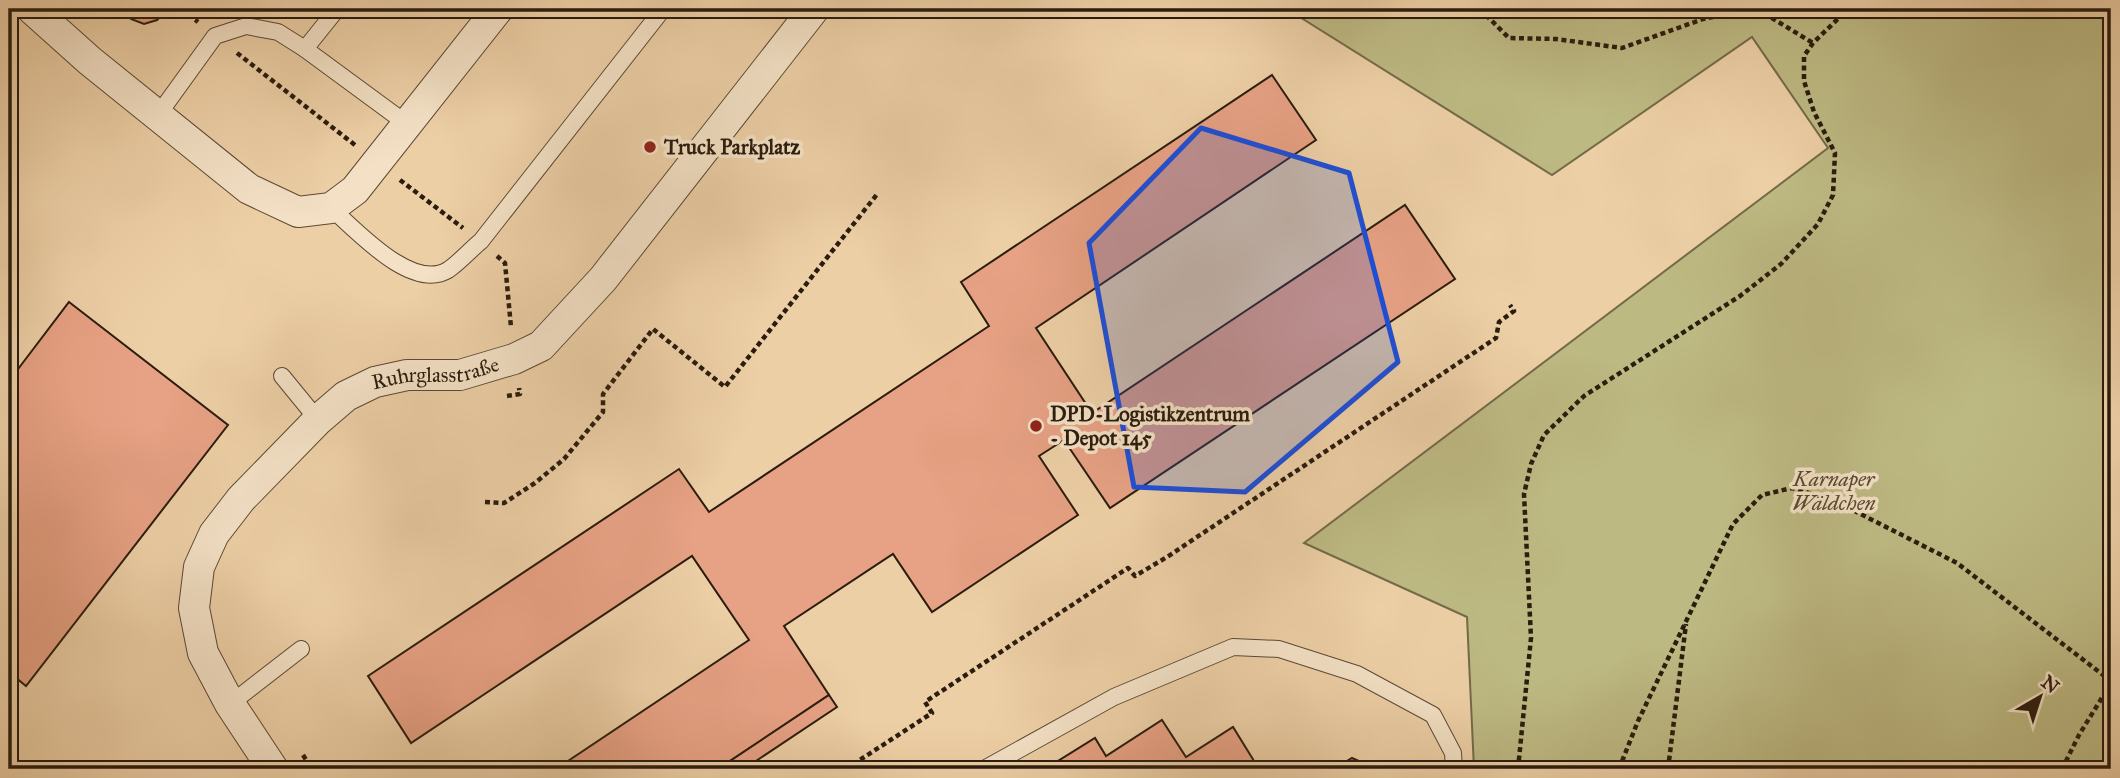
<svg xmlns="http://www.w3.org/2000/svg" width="2120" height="778" font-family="'IM FELL Great Primer',serif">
<rect width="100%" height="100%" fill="#edcfa6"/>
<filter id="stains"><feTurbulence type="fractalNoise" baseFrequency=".00286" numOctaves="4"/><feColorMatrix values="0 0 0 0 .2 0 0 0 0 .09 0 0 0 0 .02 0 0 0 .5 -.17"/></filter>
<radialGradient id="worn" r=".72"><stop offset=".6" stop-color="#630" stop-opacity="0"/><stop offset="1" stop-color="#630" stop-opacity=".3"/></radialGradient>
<path fill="#bdb983" stroke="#746a48" stroke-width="2" d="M1287 9H2111V769H1474L1467 617 1304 543 1828 148 1752 37 1552 175Z"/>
<g fill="#e7a184" stroke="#2a1c0e" stroke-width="2">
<path d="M125 9H167L157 20 144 24 131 19Z"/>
<path d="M1272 75 1316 140 1036 328 1092 413 1405 205 1455 279 1110 508 1064 440 1039 456 1078 515 932 612 893 554 784 626 829 695 718 769H556L749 640 692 556 411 743 368 676 679 469 709 512 989 326 961 282Z"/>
<path d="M69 302 228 425 26 686 9 672V381Z"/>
<path d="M829 695 837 707 744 769H718Z"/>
<path d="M1162 720 1186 757 1233 727 1259 769H1045L1095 738 1106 756Z"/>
<path d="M1352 758 1377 769H1334Z"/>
</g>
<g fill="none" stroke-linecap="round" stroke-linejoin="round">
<g stroke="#5b4934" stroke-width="18">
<g id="lane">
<path d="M305 49 407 124"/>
<path d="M158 115 215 36 246 26 278 32 305 49 337 9"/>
<path d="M331 208C356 230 412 292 448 270 460 262 470 250 481 241L663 9"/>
<path d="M282 376 318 420"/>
<path d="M230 704 301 649"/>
<path d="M984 769 1114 697 1233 647 1279 649 1357 674 1433 715 1453 753 1454 769"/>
</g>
</g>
<g stroke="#5b4934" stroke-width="32">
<g id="street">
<path d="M32 9 90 61 249 189 298 212 331 208 355 190 498 9"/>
<path id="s1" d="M273 769 230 704 203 653 194 608 199 567 214 534 241 499 318 420 346 396 375 382 407 375H460L514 359 541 346 603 279 814 9"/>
</g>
</g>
<g stroke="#2a1c0e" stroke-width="4.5" stroke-dasharray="5 3.5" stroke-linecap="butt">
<path d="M182 9 198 22"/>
<path d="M1480 9 1509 38 1556 39 1622 48 1703 19 1751 9"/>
<path d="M1757 9 1813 43"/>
<path d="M237 53 355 145"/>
<path d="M400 180 463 228"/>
<path d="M497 256 505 263 511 327"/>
<path d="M507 396 520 394 519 388"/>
<path d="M485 502 504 503 535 483 564 459 603 412V394L653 329 725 387 878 193"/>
<path d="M303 755 312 769"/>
<path d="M846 769 932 713 925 702 1128 568 1135 576 1167 557 1496 338 1499 322 1514 311 1510 305"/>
<path d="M1518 769 1531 638 1524 494 1531 464 1544 435 1584 396 1740 296 1781 264 1818 224 1833 195 1835 153 1814 112 1804 81V56L1813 43 1848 9"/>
<path d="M1619 769 1638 721 1733 524 1762 495 1792 488 1833 500 1957 563 2111 681"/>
<path d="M1668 769 1686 624"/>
<path d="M2062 769 2079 735 2111 683"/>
</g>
<use href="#lane" stroke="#f3e0c5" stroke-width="16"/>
<use href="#street" stroke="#f3e0c5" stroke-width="30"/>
</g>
<path fill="#1d4ed8" fill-opacity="0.2" stroke="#1d4ed8" stroke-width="5" stroke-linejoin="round" d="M1201 128 1349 173 1398 362 1245 492 1134 487 1089 243Z"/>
<g fill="#8f2418" stroke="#f3e0c5" stroke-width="2.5">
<circle cx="650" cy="147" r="7"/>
<circle cx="1036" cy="426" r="7"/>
</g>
<g text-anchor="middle" stroke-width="7" stroke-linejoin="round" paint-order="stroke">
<g font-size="21" font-weight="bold" fill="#2a1c0e" stroke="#f3e0c5" text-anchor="start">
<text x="664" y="154">Truck Parkplatz</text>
<text x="1050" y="421">DPD-Logistikzentrum<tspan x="1050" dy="24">- Depot 145</tspan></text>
</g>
<g font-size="21" fill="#2a1c0e" stroke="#f3e0c5">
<text dy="7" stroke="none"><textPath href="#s1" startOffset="544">Ruhrglasstraße</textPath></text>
</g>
<g font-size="21" font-style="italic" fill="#564b31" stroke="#f3e0c5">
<text x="1834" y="486">Karnaper<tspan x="1834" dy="24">Wäldchen</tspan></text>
</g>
</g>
<rect width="2120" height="778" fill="none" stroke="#edcfa6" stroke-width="35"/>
<rect x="10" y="10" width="2099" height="757" fill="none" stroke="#2a1c0e" stroke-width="3.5"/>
<rect x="18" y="18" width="2085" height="743" fill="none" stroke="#2a1c0e" stroke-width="2"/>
<g transform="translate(2040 697) rotate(39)" stroke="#f3e0c5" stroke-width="5" paint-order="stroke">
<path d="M0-5L12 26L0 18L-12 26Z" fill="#2a1c0e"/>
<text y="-10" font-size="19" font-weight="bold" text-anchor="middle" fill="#2a1c0e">N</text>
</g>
<rect width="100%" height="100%" filter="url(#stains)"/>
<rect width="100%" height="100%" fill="url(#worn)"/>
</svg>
